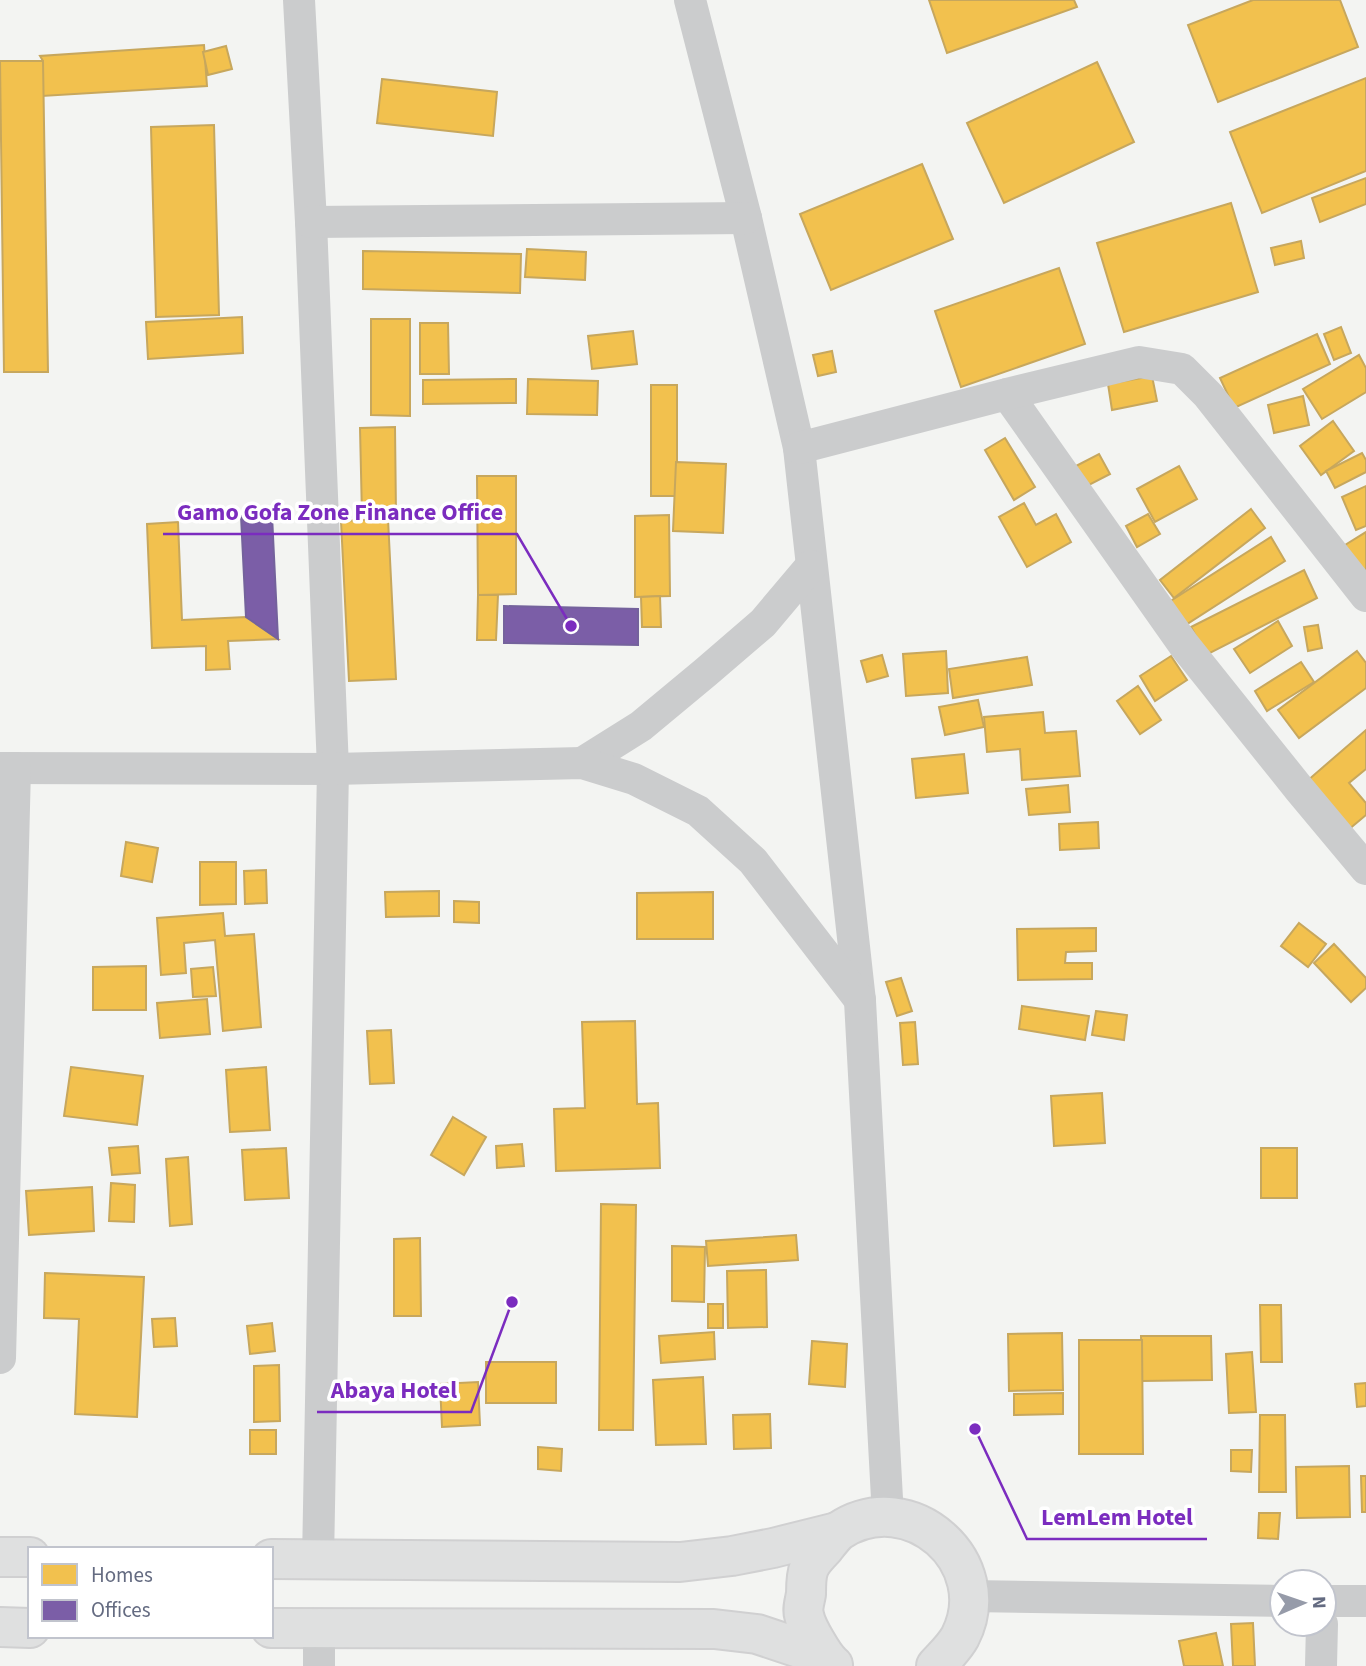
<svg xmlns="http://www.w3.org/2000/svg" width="1366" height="1666" font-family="'Source Sans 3',sans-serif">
<rect width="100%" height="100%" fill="#f3f4f2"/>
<g fill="#f2c14e" stroke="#c7a75d" stroke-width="2">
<path d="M929 0H1074L1077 7 947 53Z"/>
<path d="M1253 0H1340L1358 47 1218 102 1188 25Z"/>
<path d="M204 45 207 86 42 96 43 61 40 56Z"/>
<path d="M226 46 232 69 208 75 203 52Z"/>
<path d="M0 61H43L48 372H4Z"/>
<path d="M1097 62 1134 142 1004 203 967 123Z"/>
<path d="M1366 78V171L1262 213 1230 132Z"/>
<path d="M382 79 497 92 493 136 377 123Z"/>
<path d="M214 125 219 315 156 317 151 127Z"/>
<path d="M922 164 953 239 831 290 800 214Z"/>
<path d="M1366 178V204L1320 222 1312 198Z"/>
<path d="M1231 203 1258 292 1124 332 1097 243Z"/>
<path d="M1301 241 1304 258 1275 265 1271 248Z"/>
<path d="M527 249 586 252 585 280 525 277Z"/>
<path d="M363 251 521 254 520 293 363 289Z"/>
<path d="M1059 268 1085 344 961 387 935 311Z"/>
<path d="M242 317 243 353 148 359 146 322Z"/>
<path d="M371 319H410V416L371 415Z"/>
<path d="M420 323H448L449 374H420Z"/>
<path d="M1341 327 1351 353 1334 360 1324 334Z"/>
<path d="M633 331 637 364 592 369 588 336Z"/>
<path d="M1317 334 1330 364 1234 408 1220 378Z"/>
<path d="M832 351 836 372 818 376 813 355Z"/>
<path d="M1359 355 1366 368V392L1322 419 1303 389Z"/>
<path d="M1152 376 1157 401 1112 410 1108 384Z"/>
<path d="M516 379V403L423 404V380Z"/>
<path d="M528 379 598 381 597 415 527 414Z"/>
<rect x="651" y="385" width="26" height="111"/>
<path d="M1303 396 1309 425 1274 433 1268 405Z"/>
<path d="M1333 421 1354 451 1321 475 1300 446Z"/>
<path d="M395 427 396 515 362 516 360 428Z"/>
<path d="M1005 438 1035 487 1014 500 985 450Z"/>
<path d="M1362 453 1366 460V472L1335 488 1326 471Z"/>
<path d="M1099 454 1110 474 1087 486 1076 466Z"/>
<path d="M676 462 726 464 723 533 673 531Z"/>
<path d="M1179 466 1197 499 1155 522 1137 489Z"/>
<path d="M477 476H516V594L478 595Z"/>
<path d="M1366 486V526L1356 530 1342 497Z"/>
<path d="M1024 503 1036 525 1056 514 1071 542 1027 567 999 517Z"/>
<path d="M1251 509 1265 528 1174 598 1160 580Z"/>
<path d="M1148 514 1160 534 1137 547 1126 526Z"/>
<path d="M669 515 670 596 635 597V516Z"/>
<path d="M388 519 396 679 349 681 341 521Z"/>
<path d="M178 522 182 620 246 617 278 639 228 641 230 669 206 670V646L152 648 147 524Z"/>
<path d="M1366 532V580L1345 545Z"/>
<path d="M1271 537 1285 561 1184 626 1169 602Z"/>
<path d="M1304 570 1317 598 1206 655 1191 627Z"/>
<path d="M478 595H498L496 640H477Z"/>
<path d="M660 596 661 627H642L641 597Z"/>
<path d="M1278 621 1292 646 1250 673 1234 649Z"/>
<path d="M1318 625 1322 648 1308 651 1304 627Z"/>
<path d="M946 651 948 693 906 696 903 654Z"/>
<path d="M1357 651 1366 663V688L1299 738 1278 710Z"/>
<path d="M882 655 888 676 867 682 861 661Z"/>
<path d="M1171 656 1187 680 1155 701 1140 676Z"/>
<path d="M1027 657 1032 685 953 698 949 669Z"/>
<path d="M1301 662 1314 682 1267 711 1255 691Z"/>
<path d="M1138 686 1161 720 1140 734 1117 701Z"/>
<path d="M978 700 984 727 945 735 939 707Z"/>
<path d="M1043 712 1045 733 1076 731 1080 776 1022 780 1020 749 987 752 984 717Z"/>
<path d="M1366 730V769L1349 783 1366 803V815L1348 830 1307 781Z"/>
<path d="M964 754 968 793 916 798 912 759Z"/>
<path d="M1068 785 1070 812 1029 815 1026 789Z"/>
<path d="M1098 822 1099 848 1060 850 1059 824Z"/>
<path d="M126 842 158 848 152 882 121 876Z"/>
<path d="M200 862H236V904L200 905Z"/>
<path d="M266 870 267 903 245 904 244 871Z"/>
<path d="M439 891V916L386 917 385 892Z"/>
<path d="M713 892V939H637V893Z"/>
<path d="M454 901 479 902V923L454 922Z"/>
<path d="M223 913 225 936 254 934 261 1027 223 1031 215 940 184 943 186 973 161 975 157 918Z"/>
<path d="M1299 923 1326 944 1308 967 1281 946Z"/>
<path d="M1096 928V951L1066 952 1065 963H1092V979L1018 980 1017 929Z"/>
<path d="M1334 944 1366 978V988L1351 1002 1314 963Z"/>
<path d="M146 966V1010H93V967Z"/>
<path d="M213 967 216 996 193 997 191 969Z"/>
<path d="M901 978 912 1011 897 1016 886 982Z"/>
<path d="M207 999 210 1034 160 1038 157 1003Z"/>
<path d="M1022 1006 1089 1016 1085 1040 1019 1029Z"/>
<path d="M1096 1011 1127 1015 1124 1040 1092 1035Z"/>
<path d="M635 1021 637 1104 658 1103 660 1168 556 1171 554 1109 585 1108 582 1022Z"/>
<path d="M915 1022 918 1064 903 1065 900 1023Z"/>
<path d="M391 1030 394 1083 370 1084 367 1031Z"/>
<path d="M71 1067 143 1076 137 1125 64 1116Z"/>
<path d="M266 1067 270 1130 230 1132 226 1070Z"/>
<path d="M1102 1093 1105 1143 1054 1146 1051 1096Z"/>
<path d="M453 1117 486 1137 464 1175 431 1155Z"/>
<path d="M522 1144 524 1166 497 1168 496 1146Z"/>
<path d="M138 1146 140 1173 112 1175 109 1148Z"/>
<path d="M286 1148 289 1198 245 1200 242 1150Z"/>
<rect x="1261" y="1148" width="36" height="50"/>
<path d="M188 1157 192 1224 170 1226 166 1159Z"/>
<path d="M111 1183 135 1185 134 1222 109 1221Z"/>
<path d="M92 1187 94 1231 29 1235 26 1191Z"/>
<path d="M601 1204 636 1205 633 1430H599Z"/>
<path d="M796 1235 798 1260 708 1266 706 1241Z"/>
<path d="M420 1238 421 1316H394V1239Z"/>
<path d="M672 1246 705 1247 704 1302 672 1301Z"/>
<path d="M766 1270 767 1327 728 1328 727 1271Z"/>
<path d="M45 1273 144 1277 137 1417 75 1414 79 1319 44 1318Z"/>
<rect x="708" y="1304" width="15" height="24"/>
<path d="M1260 1305H1281L1282 1362H1261Z"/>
<path d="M175 1318 177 1346 154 1347 152 1319Z"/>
<path d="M272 1323 275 1351 250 1354 247 1326Z"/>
<path d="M714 1332 715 1359 661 1363 659 1336Z"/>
<path d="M1062 1333 1063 1390 1009 1391 1008 1334Z"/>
<path d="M1141 1336H1211L1212 1380 1142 1381Z"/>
<path d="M1079 1340H1142L1143 1454H1079Z"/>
<path d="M812 1341 847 1344 845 1387 809 1384Z"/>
<path d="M1252 1352 1256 1412 1229 1413 1226 1354Z"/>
<rect x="486" y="1362" width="70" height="41"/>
<path d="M279 1365 280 1421 254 1422V1366Z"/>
<path d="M703 1377 706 1444 656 1445 653 1380Z"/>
<path d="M478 1382 480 1425 442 1427 440 1384Z"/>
<path d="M1366 1383V1406L1357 1407 1355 1384Z"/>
<path d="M1063 1393V1414L1014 1415V1394Z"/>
<path d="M770 1414 771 1448 734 1449 733 1415Z"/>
<path d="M1260 1415H1285L1286 1492H1259Z"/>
<rect x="250" y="1430" width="26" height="24"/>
<path d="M538 1447 562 1449 561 1471 538 1469Z"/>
<path d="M1231 1450H1252L1251 1472 1231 1471Z"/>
<path d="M1349 1466 1350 1517 1297 1518 1296 1467Z"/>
<path d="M1361 1476H1366V1512H1362Z"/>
<path d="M1259 1513H1280L1278 1539 1258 1538Z"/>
<path d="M1253 1623 1255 1666H1233L1231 1624Z"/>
<path d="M1216 1633 1223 1666H1184L1179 1641Z"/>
</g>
<g fill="#7b5ea7" stroke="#74629c" stroke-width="2">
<path d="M272 515 278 639 246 617 241 516Z"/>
<path d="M504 606 638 609V645L504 643Z"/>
</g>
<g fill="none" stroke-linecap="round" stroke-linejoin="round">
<g stroke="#d0d0d1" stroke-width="42">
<g id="highway">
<path d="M0 1557H30"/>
<path d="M271 1559 680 1562 732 1556 773 1548 837 1532"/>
<path d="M0 1627 30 1628"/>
<path d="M271 1628 714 1629 757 1634 823 1656"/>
<path d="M833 1665C824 1658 806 1627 804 1615 802 1609 805 1600 806 1594 806 1586 806 1575 809 1568 812 1560 820 1553 825 1547 829 1542 834 1535 839 1531 910 1484 998 1563 960 1637 954 1648 944 1657 936 1666"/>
</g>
</g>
<g stroke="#cbcccd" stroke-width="32">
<path d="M299 0 311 222 333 769 318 1560"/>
<path d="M690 0 746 218 799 448 860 1001 888 1517"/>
<path d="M311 222 746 218"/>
<path d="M1007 394 1184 645 1300 790 1366 869"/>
<path d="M799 448 1007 394 1139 362 1182 369 1208 395 1366 596"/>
<path d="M582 763 641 726 706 672 763 623 811 566"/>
<path d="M0 768 333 769 582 763 634 779 698 811 753 861 860 1000"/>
<path d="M0 1358 15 768"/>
<path d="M969 1596 1282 1601"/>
<path d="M1324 1601H1366"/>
<path d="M319 1628V1666"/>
<path d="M1321 1666 1322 1624"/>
</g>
<use href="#highway" stroke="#dfe0e0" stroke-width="38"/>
</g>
<path fill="none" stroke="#7b2cbf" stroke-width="2.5" d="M571 626L517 534H163M512 1302L471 1412H317M975 1429L1027 1539H1207"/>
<g fill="#7b2cbf" stroke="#fff" stroke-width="2.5">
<circle cx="571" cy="626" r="7"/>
<circle cx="512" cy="1302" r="7"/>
<circle cx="975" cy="1429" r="7"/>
</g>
<g font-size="24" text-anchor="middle" font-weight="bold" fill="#7b2cbf" stroke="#fff" stroke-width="7" stroke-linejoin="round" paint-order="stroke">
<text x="340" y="520">Gamo Gofa Zone Finance Office</text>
<text x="394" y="1398">Abaya Hotel</text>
<text x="1117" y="1525">LemLem Hotel</text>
</g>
<rect x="28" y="1547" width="245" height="91" fill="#ffffff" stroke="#c1c4cd" stroke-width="2"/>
<rect x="42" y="1564" width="35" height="21" fill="#f2c14e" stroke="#c1c4cd" stroke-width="2"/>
<text x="91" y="1582" font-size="21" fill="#646b81">Homes</text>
<rect x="42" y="1600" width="35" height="21" fill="#7b5ea7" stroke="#c1c4cd" stroke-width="2"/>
<text x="91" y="1617" font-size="21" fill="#646b81">Offices</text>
<g transform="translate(1303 1603) rotate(88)"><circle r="33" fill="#ffffff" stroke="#c1c4cd" stroke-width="2"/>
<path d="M0-5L12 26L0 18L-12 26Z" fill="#969ba9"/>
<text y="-10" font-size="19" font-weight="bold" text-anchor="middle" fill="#646b81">N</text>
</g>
</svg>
